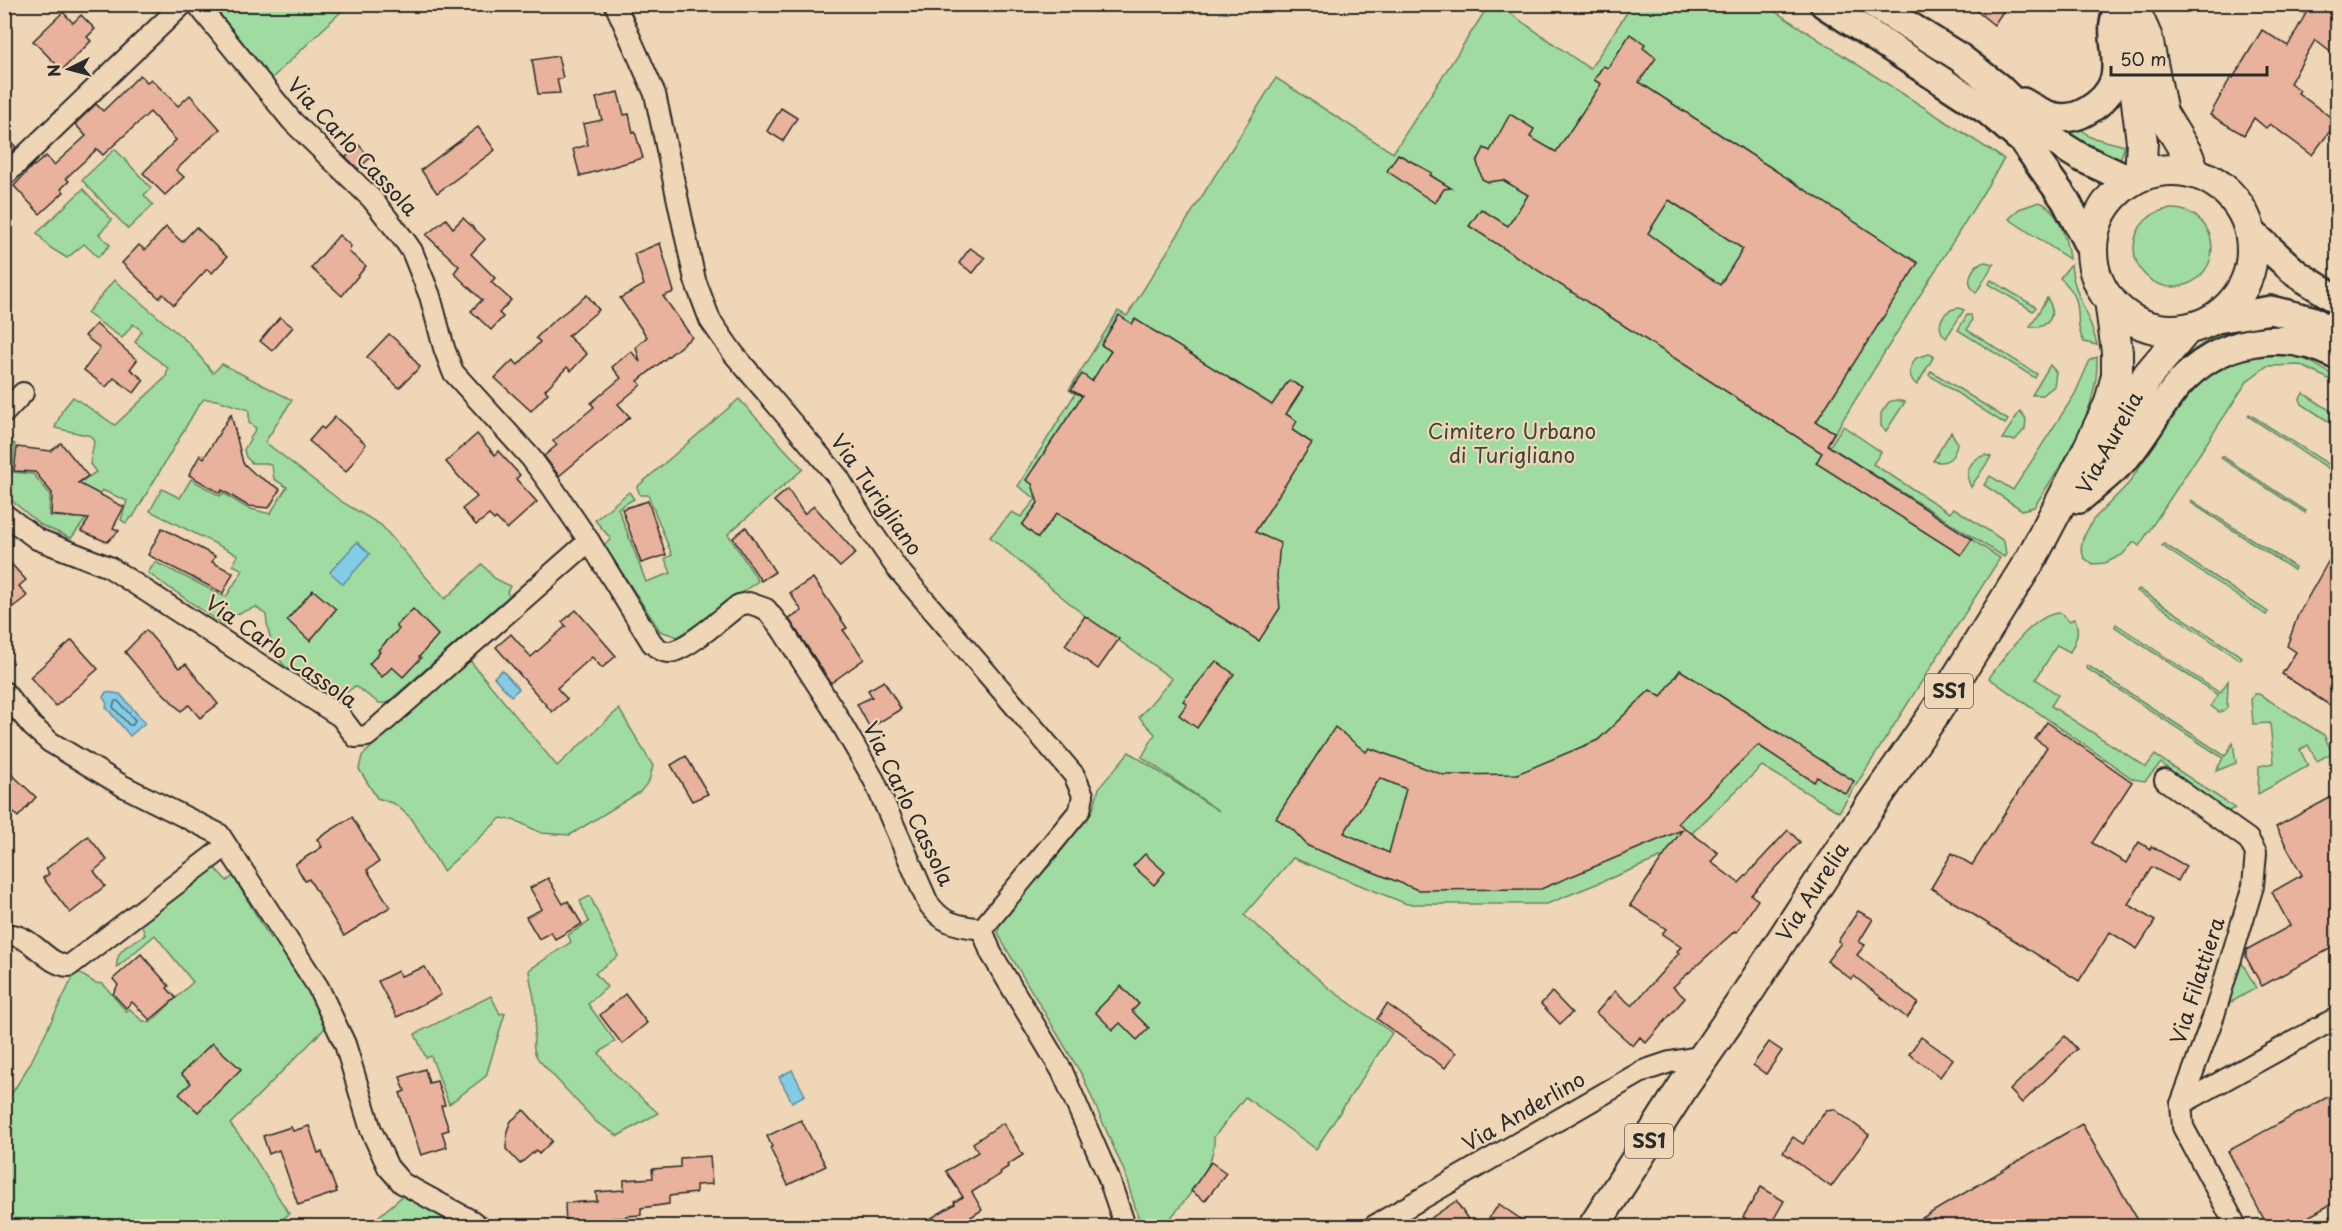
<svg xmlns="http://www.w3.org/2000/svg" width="2342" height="1231" font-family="'Playpen Sans',sans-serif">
<rect width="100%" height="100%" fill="#eed6b6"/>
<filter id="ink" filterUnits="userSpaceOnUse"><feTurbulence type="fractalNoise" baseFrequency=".0167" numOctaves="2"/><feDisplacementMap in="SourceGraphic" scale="12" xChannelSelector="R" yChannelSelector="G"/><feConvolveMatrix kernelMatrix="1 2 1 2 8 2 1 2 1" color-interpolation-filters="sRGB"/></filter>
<g filter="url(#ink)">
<g fill="#a0dca2" stroke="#668466" stroke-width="1.5">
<path d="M213 5H348L271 79Z"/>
<path d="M1489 5H1498L1590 69 1632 5H1765L2004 159 1828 444 1830 446 1843 426 1881 452 1873 464 1950 513 1954 508 2004 541 2006 554 2004 557 1837 451 2000 558 1839 812 1762 766 1670 854 1547 904H1407L1293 858 1244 915 1330 989 1392 1033 1316 1149 1245 1097 1214 1137C1217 1168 1182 1203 1164 1226H1141L1124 1171 1082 1075 1004 945 998 932 1001 918 1052 863 1093 810 1099 788 1129 752 1219 811 1142 757 1155 734 1139 717 1172 679 1085 616 990 537 1012 512 1021 517 1036 499 1018 486 1075 394 1069 390 1118 311 1127 316 1276 78 1393 153Z"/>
<path d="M2081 129 2090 137 2125 146 2120 160 2081 146 2066 133Z"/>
<path d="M115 149 151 188 144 195 153 205 128 229 82 180Z"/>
<path d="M83 189 112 220 99 234 110 245 98 257 84 244 67 258 49 247 37 233Z"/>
<path d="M2039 202C2059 208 2067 241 2069 259L2009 219 2019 209Z"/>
<circle cx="2173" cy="248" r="39"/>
<path d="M1985 262 1994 264 1976 293C1966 284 1969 274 1977 265Z"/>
<path d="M2071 264C2073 293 2091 317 2097 345L2084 342C2071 319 2089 303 2060 278Z"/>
<path d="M114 280 189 343 213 373 222 364 292 400 265 442 342 502 381 525 445 599 482 564 494 578 510 586 507 592 509 596 387 703H379L355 686 336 701C293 674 272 670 266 615L256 607 231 616 224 625 148 573 155 562 226 597 243 570 233 565 238 555 150 511 162 489 180 498 191 479 220 496 223 493 247 508 270 514 287 487 274 479 272 466 267 463H252L246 457 244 450 256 428 249 423V410L217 400 204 399 198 406 133 517 130 518 126 523 121 520 127 501 102 490 90 514 71 538 41 525 5 495V440L15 444 12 472 33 474 50 494 49 516 75 518 79 483 96 472 90 464 94 442 91 436 55 428 62 411 73 397 115 425 166 377 168 368 135 342 142 331 133 324 122 338 87 313Z"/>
<path d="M1991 280 2036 307 2033 311 1989 284Z"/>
<path d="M2047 298C2058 314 2049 329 2030 327Z"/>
<path d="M1958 308 1964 310 1946 338C1934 327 1942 310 1958 308Z"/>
<path d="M1967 315H1971L1972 320 1967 330 2037 374 2035 378 1958 330Z"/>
<path d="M2266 324 2281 326 2296 331 2266 332 2139 426 2151 390 2181 358 2212 338 2227 331Z"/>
<path d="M2266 353C2300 353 2309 360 2337 378V383L2300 365 2267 366 2248 380 2139 546 2134 542 2122 555 2105 563 2093 564 2084 558 2081 548 2083 538 2093 520 2129 483 2192 387 2224 364Z"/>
<path d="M1929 354 1934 356 1917 385C1907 377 1909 368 1916 358Z"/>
<path d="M2097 357C2099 413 2063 462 2034 507L2022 510 1984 485 1990 476 2013 490 2075 394 2090 360Z"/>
<path d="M2050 365 2056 372 2054 386 2043 395H2032Z"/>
<path d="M1931 371 2008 420 2005 424 1929 375Z"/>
<path d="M2303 393 2337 415V427L2302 404 2300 399Z"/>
<path d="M739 399 803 469 728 534 758 581 678 637 660 631 604 545 611 539 595 520 629 492 634 499 618 508 646 582 671 573 665 559 672 555 648 495H640L637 487Z"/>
<path d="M1896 400 1905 402 1886 431 1881 426V413L1889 402Z"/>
<path d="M2020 411 2026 419 2025 429 2015 440 2002 439Z"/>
<path d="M2249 414 2336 469 2334 472 2248 416Z"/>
<path d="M1951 432 1957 442C1956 456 1948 465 1933 461Z"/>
<path d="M1985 455 1991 457 1971 487C1963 472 1970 460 1985 455Z"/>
<path d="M2222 456 2306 511 2305 513 2221 458Z"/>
<path d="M2191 500 2295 567 2294 570 2190 502Z"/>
<path d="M2164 544 2268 612 2266 615 2162 546Z"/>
<path d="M2139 589 2242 657 2240 660 2137 591Z"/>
<path d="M2061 613 2069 621 2074 619C2081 630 2076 641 2070 652L2057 645 2036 679 2058 695 2051 706 2146 767 2155 755 2235 808 2225 813 2161 763 2145 781 2133 779 1989 678C2004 658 2034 612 2061 613Z"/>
<path d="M2116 624 2220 693 2228 681 2227 708 2224 711 2219 712 2211 706 2218 695 2115 627Z"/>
<path d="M467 657 557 766 619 709 653 766 649 781 640 792 570 835 541 833 517 821 501 818 443 871 412 819 395 804 377 798 359 769 362 756Z"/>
<path d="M2087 665 2225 756 2233 743 2236 763 2216 771 2223 758 2086 668Z"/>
<path d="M2255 694H2259L2324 735 2332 753 2317 761 2308 745 2300 750 2308 766 2258 794 2259 766 2274 763 2270 723 2253 724 2251 699Z"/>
<path d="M212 865 227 881 233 876 270 938 275 935 326 1019 327 1026 230 1124 246 1144 289 1214 273 1226H75L63 1218H56L45 1226H5L4 1097 11 1095 30 1064 76 971 95 983 103 984 126 1011 130 1009 141 1020 150 1023 193 982 155 935 117 967C115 949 132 943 145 935L140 920Z"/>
<path d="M590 896 618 956 595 973 607 987 588 1004 615 1041 599 1053 613 1072 658 1113 618 1136 596 1122 539 1060C529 1048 536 1034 536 1018 537 1002 530 986 529 970L571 942 568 935 589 922 580 901Z"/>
<path d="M2241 961 2256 988 2228 1004Z"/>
<path d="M491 996 500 1014 505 1013 486 1076 449 1104 431 1056 426 1058 415 1034Z"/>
<path d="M405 1194 438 1209 460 1226H360L372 1222Z"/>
</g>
<g fill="#84cce5" stroke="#608c9b" stroke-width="1.5">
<path d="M357 542 370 554 343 584 330 572Z"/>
<path d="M502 670 519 689 511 696 494 677Z"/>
<path d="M106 692 120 694 145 723 130 736 106 707 107 704 103 697Z"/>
<path d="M792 1070 805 1095 792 1102 779 1077Z"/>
</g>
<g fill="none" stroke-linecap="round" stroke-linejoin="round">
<path stroke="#4f6b75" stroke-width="1.5" d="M115 701H118L135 720 133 725H129L113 707Z"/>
</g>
<g fill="#e8b29d" stroke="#2b2b2b" stroke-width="1.5" fill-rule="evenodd">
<path d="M1968 4H2008L1994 25Z"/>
<path d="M2311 4H2337V57L2315 40 2290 83 2300 90 2298 93 2337 122 2312 155 2270 124 2266 128 2254 118 2244 135 2210 115 2231 77 2233 78 2262 30 2288 46Z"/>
<path d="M63 12 73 23 81 15 95 29 87 37 91 41 62 70 33 41Z"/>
<path d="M1630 34 1645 44 1643 48 1656 58 1639 82 1918 263 1816 422 1834 432 1827 445 1972 539 1961 555 1816 463 1822 453 1469 226 1481 209 1508 226 1528 195 1503 180 1488 182 1482 179 1477 162 1484 148 1490 151 1510 114 1534 129 1530 137 1556 152 1601 84 1594 80 1603 66 1608 68ZM1669 200 1743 249 1720 285 1648 233Z"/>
<path d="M558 56 563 78 557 79 560 93 538 94 532 60Z"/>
<path d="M140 75 147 82 151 79 178 106 190 95 220 129 176 170 184 177 165 195 143 173 176 140 150 112 103 155 97 149 66 178 69 181 61 189 64 192 40 214 14 186 33 165 34 166 46 156 54 165 86 136 75 124 96 104 103 111Z"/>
<path d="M618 92 624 115 629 114 633 133 635 132 643 158 580 176 573 149 588 145 583 124 602 120 596 98Z"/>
<path d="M781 108 797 118 783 141 767 131Z"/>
<path d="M478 127 495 150 437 193 421 170Z"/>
<path d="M4 135 16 147 4 159Z"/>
<path d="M359 145 370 158 358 169 346 157Z"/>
<path d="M1398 154 1432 173 1430 175 1451 188 1444 189 1435 203 1387 171Z"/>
<path d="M463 218 485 239 471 254 495 278 491 282 511 300 499 313 503 317 491 330 471 311 482 300 454 273 459 266 426 235 446 219 453 228Z"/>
<path d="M166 227 182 242 196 227 227 257 212 273 207 269 174 305 163 294 159 298 122 263 139 245 145 250Z"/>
<path d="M339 235 351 246 349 252 366 266 342 296 311 268Z"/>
<path d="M660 243 674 292 663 296 692 337 638 381 641 385 618 404 630 417 559 476 544 456 557 445 553 441 594 407 591 403 621 378 612 367 631 351 640 362 636 347 647 337 620 298 644 285 634 254Z"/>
<path d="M970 248 985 258 973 273 959 263Z"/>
<path d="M587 295 599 310 568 336 587 354 571 371 567 367 545 390 548 393 531 411 495 378 513 360 518 365 540 342 536 338 551 323Z"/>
<path d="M1119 315 1132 324 1135 319 1272 405 1289 380 1303 388 1286 414 1297 421 1292 430 1312 443 1255 532 1280 543 1277 576 1280 608 1259 641 1057 513 1038 538 1022 525 1038 503 1032 484 1026 480 1082 396 1071 390 1082 374 1092 381 1111 351 1101 345Z"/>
<path d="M280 317 293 327 272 351 260 341Z"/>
<path d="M96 324 137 360 130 369 144 380 134 393 114 378 106 387 84 370 100 348 85 336Z"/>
<path d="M389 334 404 347 420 367 399 388 367 357Z"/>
<path d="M231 414 243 463 256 475 280 489 269 508 248 506 222 490 220 493 189 475 200 455 204 458Z"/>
<path d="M335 417 366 444 346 472 309 441 321 427 324 429Z"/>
<path d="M477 434 495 455 498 451 520 475 516 479 537 502 507 529 496 518 494 520 489 515 476 525 462 509 477 497 446 462Z"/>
<path d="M61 443 88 476 78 483 124 507 113 528 119 531 107 542 81 531 89 519 51 515 52 493 35 472 14 471 17 447 51 451Z"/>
<path d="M788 489 804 514 814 506 856 553 840 567 774 501Z"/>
<path d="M648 501 666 555 641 563 622 509Z"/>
<path d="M746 527 775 572 761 581 733 538Z"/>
<path d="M162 528 215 556 212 562 233 573 223 593 148 555Z"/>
<path d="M2337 546V710L2282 674 2296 652 2287 646 2298 615Z"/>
<path d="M4 556 26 580 19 586 27 596 4 614Z"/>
<path d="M813 578 847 628 843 630 864 659 831 683 789 619 802 611 790 593Z"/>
<path d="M313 590 336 609 310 641 287 620Z"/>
<path d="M413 609 438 635 419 657 421 658 403 677 392 667 382 677 369 664 380 652 378 650 399 629 396 626Z"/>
<path d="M576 610 616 656 602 668 592 657 557 688 567 699 552 712 496 647 511 634 531 657 566 626 562 622Z"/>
<path d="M1085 616 1119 639 1098 669 1065 645Z"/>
<path d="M146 630 179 668 186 664 218 704 200 718 189 705 181 711 140 670 125 652Z"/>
<path d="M72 640 98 669 56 706 30 677Z"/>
<path d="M1216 661 1234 674 1197 728 1179 715 1187 704 1183 701Z"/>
<path d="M1680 670 1854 781 1846 794 1817 777 1814 782 1758 745 1678 823 1718 853 1711 862 1739 883 1788 830 1800 842 1751 895 1758 900 1737 932 1735 931 1673 987 1685 998 1646 1043 1640 1037 1633 1046 1596 1013 1615 991 1632 1006 1679 953 1677 951 1681 947 1662 934 1666 929 1630 905 1682 830 1541 889 1418 890 1308 846 1293 830 1276 818 1335 727 1366 752 1369 748 1444 775 1517 774 1598 740 1650 690 1661 697ZM1380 778 1406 789 1389 853 1344 833Z"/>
<path d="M884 681 901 709 870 728 857 704 872 697 868 690Z"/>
<path d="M2047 722 2132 782 2092 843 2126 863 2139 842 2150 849 2151 846 2186 866 2178 881 2152 867 2128 904 2155 921 2137 949 2110 932 2079 981 1931 888 1952 853 1972 865 2047 747 2035 739Z"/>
<path d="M686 756 708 794 692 801 671 765Z"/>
<path d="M4 767 36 797 18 817 14 813 4 824Z"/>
<path d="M2337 794V945L2262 986 2246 957V950L2290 926 2272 892 2302 875 2276 827Z"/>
<path d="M352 817 379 862 367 870 390 907 344 936 309 879 305 881 295 864 322 847 317 839Z"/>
<path d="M88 836 107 860 94 871 105 886 70 913 43 878 49 874 46 869Z"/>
<path d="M1145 854 1165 872 1154 885 1133 866Z"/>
<path d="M548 878 563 904 568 901 582 924 555 939 551 932 539 939 526 917 542 909 530 888Z"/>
<path d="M1858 911 1873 919 1859 942 1865 945 1857 955 1918 1003 1907 1018 1854 976 1851 979 1827 961 1841 943 1838 941Z"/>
<path d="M141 954 169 986 167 988 176 998 150 1020 132 1002 126 1008 113 994 118 985 113 979Z"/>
<path d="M425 967 441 995 397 1017 378 981 398 971 401 976Z"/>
<path d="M1121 986 1139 1004 1132 1011 1149 1028 1137 1040 1120 1023 1113 1030 1095 1012Z"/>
<path d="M1552 992 1572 1013 1560 1024 1541 1004Z"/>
<path d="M625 994 647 1023 622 1044 600 1015Z"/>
<path d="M1387 1004 1456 1053 1445 1068 1377 1019Z"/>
<path d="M2065 1036 2077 1049 2022 1103 2010 1090Z"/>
<path d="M1921 1037 1953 1059 1940 1077 1909 1054Z"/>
<path d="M1769 1042 1782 1051 1766 1074 1753 1065Z"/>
<path d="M212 1043 241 1069 198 1112 179 1094 191 1083 181 1074Z"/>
<path d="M425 1069 429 1083 437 1081 445 1105 441 1106 449 1130 442 1132 447 1147 421 1155 400 1093 405 1091 400 1077Z"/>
<path d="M2337 1092V1201L2290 1227H2268L2228 1151Z"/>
<path d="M1834 1109 1869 1135 1831 1187 1783 1152 1793 1137 1803 1144 1826 1110Z"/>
<path d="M524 1110 552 1141 539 1154 536 1150 520 1164 506 1149 507 1131 511 1121Z"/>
<path d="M801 1120 826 1166 788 1185 770 1148 772 1147 767 1136Z"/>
<path d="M1003 1123 1023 1155 1007 1165 1008 1167 1000 1172 1001 1174 972 1192 982 1210 955 1227H916L955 1204 954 1202 963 1197 946 1171 978 1152 973 1143Z"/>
<path d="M2082 1124 2142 1227H1907L2052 1141Z"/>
<path d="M309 1126 318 1153 322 1152 337 1192 298 1205 279 1150 269 1154 263 1136 291 1127 293 1131Z"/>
<path d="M710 1156 712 1184 696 1185V1193L669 1196V1204L641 1208V1215L626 1216V1218H613L614 1226 566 1227 565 1203 597 1201 596 1192 624 1190V1180L653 1178 652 1169 680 1167V1158Z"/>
<path d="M1211 1162 1226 1173 1205 1201 1191 1191Z"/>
<path d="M1761 1187 1784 1201 1769 1227H1760L1743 1217Z"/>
<path d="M1456 1201 1473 1227H1418Z"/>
<path d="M1499 1204 1532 1227H1483Z"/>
</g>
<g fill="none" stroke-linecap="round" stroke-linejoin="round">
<g stroke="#2b2b2b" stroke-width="24">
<g id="minor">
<path d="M197 4 292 121 372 199 405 241 412 251 430 296 444 348 453 372 531 458 550 484 589 541 652 643C656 647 662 652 668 652 684 653 724 616 739 605L749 603 766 609 781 628 833 709 874 780 928 903C944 925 956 925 982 929L991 953 1062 1071 1108 1176 1125 1226"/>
<path d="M615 4 655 94 695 280 710 320 733 353 838 477 867 525 896 567 1074 775 1083 795 1080 810 982 929"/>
<path d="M4 176 183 4"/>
<path d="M4 413 23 393"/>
<path d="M4 514 37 539 109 567 341 717 356 737 367 736 377 728 589 541"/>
<path d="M4 692 32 726 50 742 123 786 219 834 318 987 345 1044 371 1130 388 1167 402 1183 472 1221 478 1226"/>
<path d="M2165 780 2248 839 2256 853 2253 886 2214 1015 2181 1104 2183 1127 2236 1226"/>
<path d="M12 935C34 938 47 965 69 966L226 846"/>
<path d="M2181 1104 2338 1017"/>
<path d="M1374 1226 1643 1071 1670 1062 1704 1056"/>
</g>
</g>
<g stroke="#2b2b2b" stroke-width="32">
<g id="secondary">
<path d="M1824 4 1988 111 2023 141 2066 201 2092 252"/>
<path d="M1874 4 1959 57 1998 87 2051 139 2080 157 2131 181"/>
<path d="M2023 102C2044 115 2063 125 2087 111 2144 78 2095 33 2123 4"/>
<path d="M2250 231 2297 274 2338 300"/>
<path d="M2211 320 2271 310 2312 320 2338 336"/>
<path d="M2079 499C2095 485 2113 472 2127 456 2146 434 2159 407 2178 385 2219 339 2283 327 2338 356"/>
</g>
</g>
<g stroke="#2b2b2b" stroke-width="34">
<g id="primary">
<path d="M2132 4 2147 38 2162 113 2187 154 2195 173"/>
<path d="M2130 46 2142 142 2140 176"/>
<circle cx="2172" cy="250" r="80"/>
<path d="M2112 440 2148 375 2187 329"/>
<path d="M1594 1226 1683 1087 1739 1006 1845 843 1935 713 2032 557 2083 460 2110 403 2117 375V352L2110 300"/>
</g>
</g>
<use href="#minor" stroke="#eed6b6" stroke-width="20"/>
<use href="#secondary" stroke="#eed6b6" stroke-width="27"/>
<use href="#primary" stroke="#eed6b6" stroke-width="30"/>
</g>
</g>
<g text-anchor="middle" stroke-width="4.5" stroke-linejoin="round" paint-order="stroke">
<g fill="#eed6b6" stroke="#665e55" stroke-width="1.5">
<rect x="1925" y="674" width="48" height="34" rx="4.5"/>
<rect x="1625" y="1124" width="48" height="34" rx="4.5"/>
</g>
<g font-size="20" font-weight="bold" fill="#2b2b2b">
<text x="1949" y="698">SS1</text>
<text x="1649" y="1148">SS1</text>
</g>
<g font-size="21" fill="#2b2b2b" stroke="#eed6b6">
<text transform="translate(352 147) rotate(47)" y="7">Via Carlo Cassola</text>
<text transform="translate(2110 443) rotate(-61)" y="7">Via Aurelia</text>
<text transform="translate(876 495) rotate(55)" y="7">Via Turigliano</text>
<text transform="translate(281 652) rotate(35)" y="7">Via Carlo Cassola</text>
<text transform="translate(908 804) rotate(64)" y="7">Via Carlo Cassola</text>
<text transform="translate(1813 892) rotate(-57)" y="7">Via Aurelia</text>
<text transform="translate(2198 981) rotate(-72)" y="7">Via Filattiera</text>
<text transform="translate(1524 1112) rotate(-30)" y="7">Via Anderlino</text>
</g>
<g font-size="21" fill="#3d463d" stroke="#eed6b6">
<text x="1512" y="439">Cimitero Urbano<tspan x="1512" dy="24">di Turigliano</tspan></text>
</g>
</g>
<rect width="2342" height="1231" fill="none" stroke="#eed6b6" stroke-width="24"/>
<rect x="12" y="12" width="2318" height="1207" fill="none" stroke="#2b2b2b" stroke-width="2" filter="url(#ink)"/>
<g transform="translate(69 69) rotate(264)" stroke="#eed6b6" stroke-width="4.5" paint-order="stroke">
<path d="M0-4.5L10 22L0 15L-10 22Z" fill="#2b2b2b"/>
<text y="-9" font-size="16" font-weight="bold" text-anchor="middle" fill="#2b2b2b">N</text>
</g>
<path d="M2111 66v9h156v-9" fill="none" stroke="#2b2b2b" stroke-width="3"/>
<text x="2120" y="66" font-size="18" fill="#2b2b2b" stroke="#eed6b6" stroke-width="4.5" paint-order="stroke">50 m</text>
</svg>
